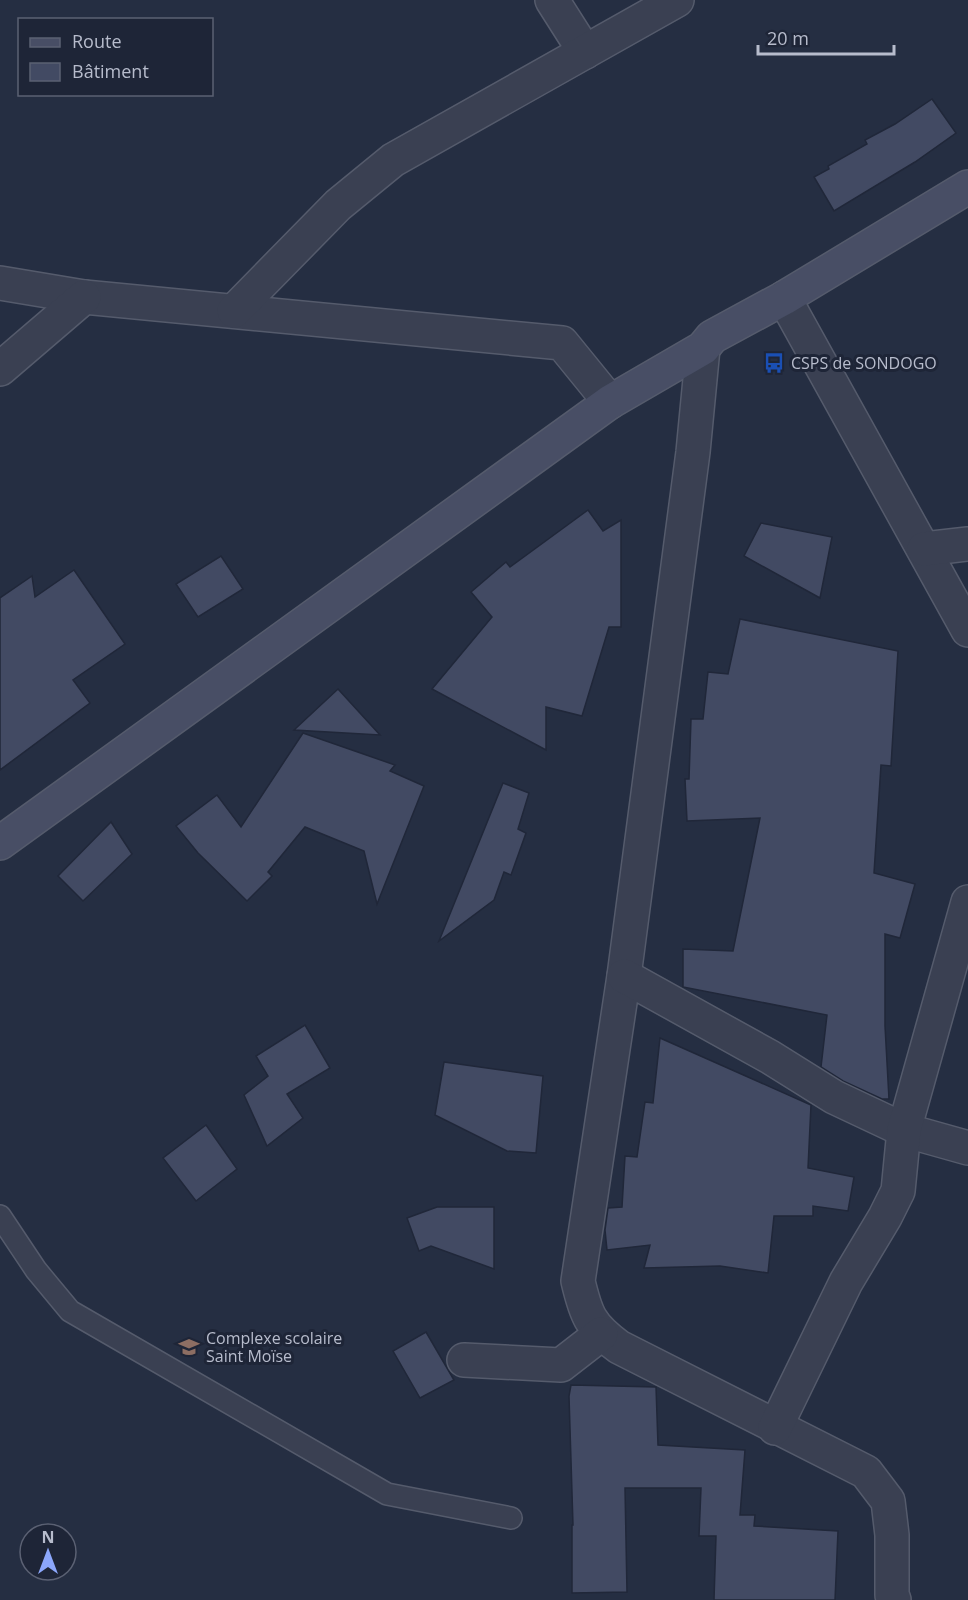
<svg xmlns="http://www.w3.org/2000/svg" width="968" height="1600" font-family="'Open Sans',sans-serif">
<rect width="100%" height="100%" fill="#252e42"/>
<g fill="#424a63" stroke="#202739" stroke-width="1.5">
<path d="M932 99 956 133 915 162 834 211 814 177 829 169 828 166 867 144 865 140 895 124Z"/>
<path d="M588 510 603 531 621 520V627H609L582 716 546 707V750L432 689 492 617 471 592 506 562 510 567Z"/>
<path d="M761 523 832 537 820 598 744 556Z"/>
<path d="M221 556 243 589 198 617 176 584Z"/>
<path d="M74 570 125 644 73 680 90 703 0 770V598L32 576 35 597Z"/>
<path d="M740 619 898 651 891 766 881 765 874 873 915 884 900 938 885 934V1026L889 1099H882L843 1081 821 1067 827 1015 683 987V949L733 951 760 818 687 821 685 779H689L691 719H703L708 672 728 674Z"/>
<path d="M338 689 380 735 294 730Z"/>
<path d="M303 733 395 765 390 771 424 786 377 904 364 851 305 827 268 872 272 876 247 901 198 853 176 826 217 795 241 827Z"/>
<path d="M503 783 529 793 518 829 526 833 511 875 504 872 494 900 439 941Z"/>
<path d="M111 822 132 854 83 901 58 876Z"/>
<path d="M305 1025 330 1068 287 1094 303 1118 267 1146 244 1095 268 1076 256 1056Z"/>
<path d="M660 1038 811 1105 808 1168 854 1177 848 1211 813 1206V1216H774L768 1273 720 1266 644 1268 650 1245 607 1250 605 1230 608 1208 622 1207 625 1156 637 1157 645 1102 653 1103Z"/>
<path d="M444 1062 543 1076 536 1153 507 1151 435 1115Z"/>
<path d="M206 1125 237 1169 196 1201 163 1158Z"/>
<path d="M437 1207H494V1269L431 1246 419 1251 407 1218Z"/>
<path d="M426 1332 454 1380 420 1398 393 1351Z"/>
<path d="M571 1385 656 1387 658 1445 745 1450 740 1515H755L754 1526 838 1531 835 1600H714L716 1536H699L701 1488H625L627 1592 572 1593V1525H573L569 1396Z"/>
</g>
<g fill="none" stroke-linecap="round" stroke-linejoin="round">
<g stroke="#555b6c" stroke-width="24">
<path id="lane" d="M0 1216 36 1270 70 1311 387 1494 511 1518"/>
</g>
<g stroke="#555b6c" stroke-width="36">
<g id="street">
<path d="M552 0 585 52"/>
<path d="M0 283 84 297 562 343 610 402"/>
<path d="M784 298 968 630"/>
<path d="M234 311 338 205 393 160 677 0"/>
<path d="M703 348 693 452 624 976 578 1281C586 1315 590 1326 619 1347L866 1472 888 1501 892 1535V1595L894 1600"/>
<path d="M0 369 84 297"/>
<path d="M924 549 968 544"/>
<path d="M624 976 770 1057 834 1097 904 1130 968 1148"/>
<path d="M464 1360 561 1365 601 1334"/>
<path d="M775 1428 846 1282 885 1217 898 1191 904 1130 968 902"/>
</g>
</g>
<g stroke="#555b6c" stroke-width="36">
<path id="secondary" d="M0 843 610 402 703 348 712 337 784 298 968 187"/>
</g>
<use href="#lane" stroke="#3a4052" stroke-width="21"/>
<use href="#street" stroke="#3a4052" stroke-width="33"/>
<use href="#secondary" stroke="#484e65" stroke-width="33"/>
</g>
<defs>
<g id="bus-bare" transform="scale(1.62)"><path d="M-5-6H5V4H4V6H2V4H-2V6H-4V4H-5ZM-3.5-4V0h7V-4ZM-3.5 1.2v1.5H-2V1.2ZM2 1.2v1.5H3.5V1.2Z" fill="#1a4fb4" stroke="#1e2537" stroke-width="2.5" paint-order="stroke"/></g>
<g id="school-bare" transform="scale(1.62)"><path d="M0-5L7-2L0 1L-7-2ZM-4 1L0 2.5L4 1V4Q0 6-4 4Z" fill="#8d6e63" stroke="#1e2537" stroke-width="2.5" paint-order="stroke"/></g>
</defs>
<g fill-rule="evenodd">
<use href="#bus-bare" x="774" y="363"/>
<use href="#school-bare" x="189" y="1347"/>
</g>
<g text-anchor="middle" stroke-width="6" stroke-linejoin="round" paint-order="stroke">
<g font-size="16" fill="#b7bccc" stroke="#1e2537" text-anchor="start">
<text x="791" y="369">CSPS de SONDOGO</text>
<text x="206" y="1344">Complexe scolaire<tspan x="206" dy="18">Saint Moïse</tspan></text>
</g>
</g>
<rect x="18" y="18" width="195" height="78" fill="#1e2537" stroke="#5b6173" stroke-width="1.5"/>
<rect x="30" y="38" width="30" height="9" fill="#484e65" stroke="#5b6173" stroke-width="1.5"/>
<text x="72" y="48" font-size="18" fill="#b7bccc">Route</text>
<rect x="30" y="63" width="30" height="18" fill="#424a63" stroke="#5b6173" stroke-width="1.5"/>
<text x="72" y="78" font-size="18" fill="#b7bccc">Bâtiment</text>
<g transform="translate(48 1552)"><circle r="28" fill="#1e2537" stroke="#5b6173" stroke-width="1.5"/>
<path d="M0-4.5L10 22L0 15L-10 22Z" fill="#8ca7fb"/>
<text y="-9" font-size="16" font-weight="bold" text-anchor="middle" fill="#b7bccc">N</text>
</g>
<path d="M758 45v9h136v-9" fill="none" stroke="#b7bccc" stroke-width="3"/>
<text x="767" y="45" font-size="18" fill="#b7bccc" stroke="#1e2537" stroke-width="4.5" paint-order="stroke">20 m</text>
</svg>
